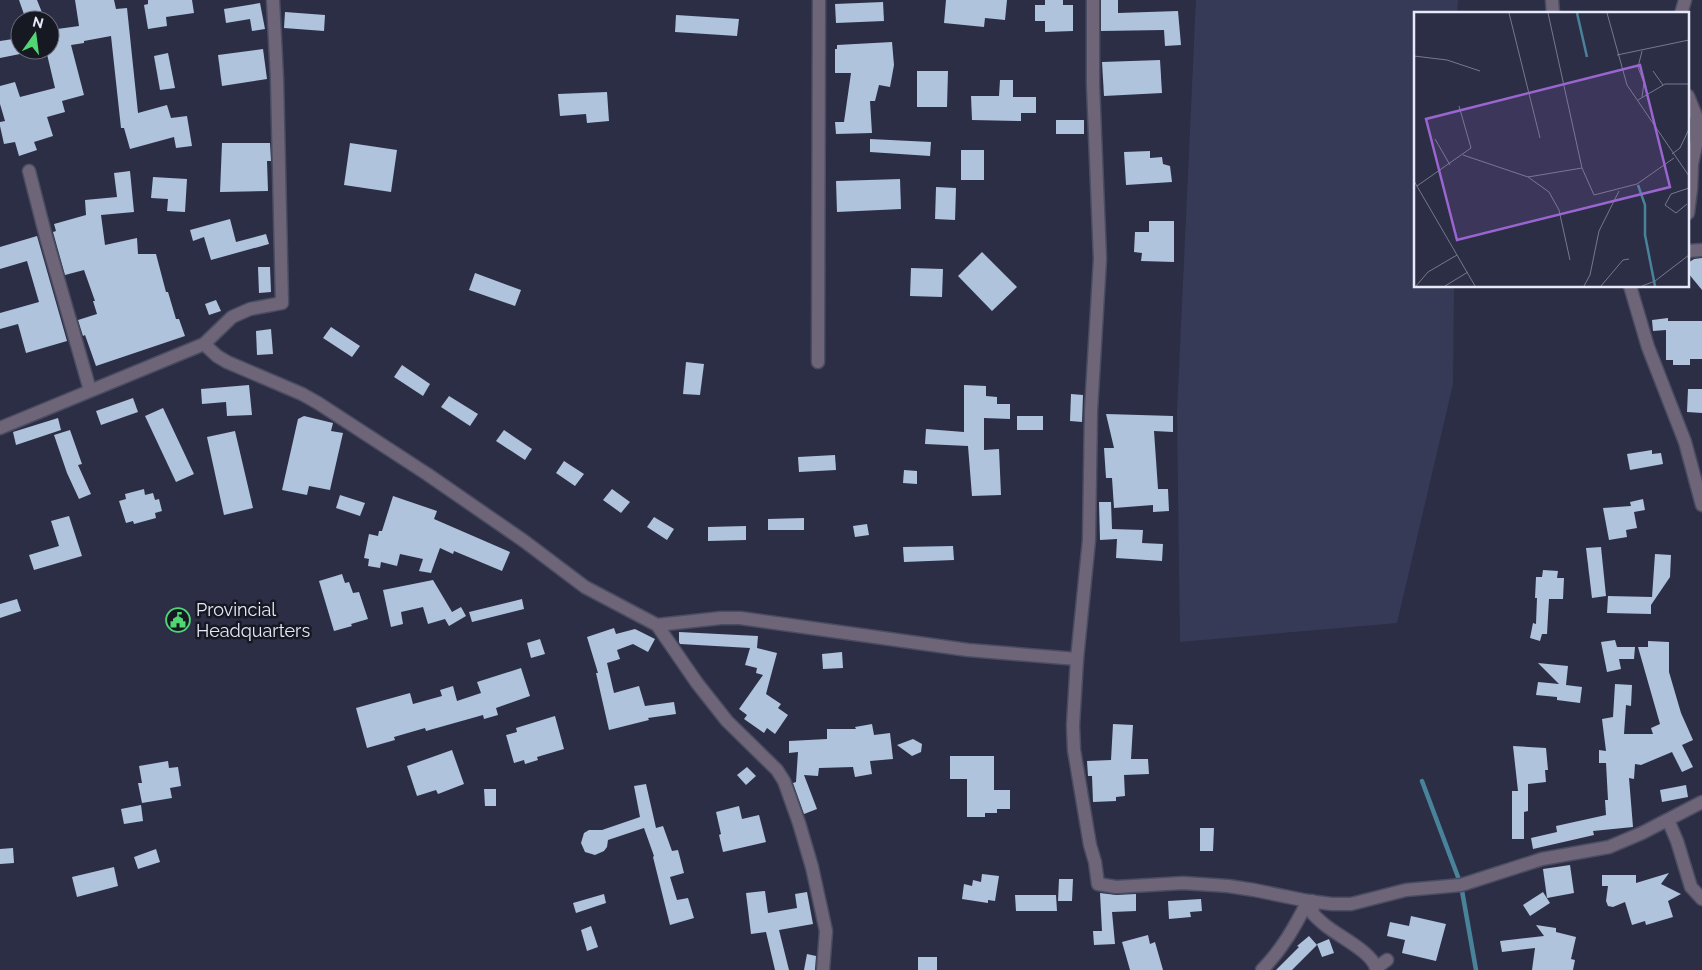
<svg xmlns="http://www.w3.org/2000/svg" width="1702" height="970" font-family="Raleway,sans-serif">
<rect width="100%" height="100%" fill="#2c2e46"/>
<path fill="#373a57" d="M1196 0H1458L1457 14H1416V286H1454L1453 384 1397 623 1180 642 1177 413Z"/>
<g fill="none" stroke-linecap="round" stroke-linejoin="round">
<path stroke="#49839a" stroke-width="4.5" d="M1422 781 1461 885 1476 970"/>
</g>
<g fill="#afc3dc">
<path d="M19 0H37L43 15 26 20Z"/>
<path d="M75 0H114L116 9 127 8 138 113 167 105 171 118 187 116 192 146 176 148 174 137 130 149 124 128H121L111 36 84 41V43L71 45 84 95 62 101 65 112 47 117 53 136 34 142 37 150 19 156 15 142 4 144 0 126V122L5 121 0 104V86L15 82 20 97 55 88 46 50H50V30L79 26Z"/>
<path d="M148 0H192L194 13 166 17 167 26 148 29 144 5 148 4Z"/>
<path d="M946 0H1007L1005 20 985 18 984 27 944 23Z"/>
<path d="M1045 0H1063V5H1073V31L1045 32V21H1035V5H1045Z"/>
<path d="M1101 0H1118V13L1178 11 1181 45 1165 46 1164 30 1101 31Z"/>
<path d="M883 2 884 21 836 23 835 4Z"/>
<path d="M260 3 265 29 252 31 250 19 226 23 224 9Z"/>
<path d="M285 12 325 15 324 31 284 28Z"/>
<path d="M676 15 739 19 737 36 675 32Z"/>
<path d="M20 38V54L0 58V41Z"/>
<path d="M892 42 894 65 890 87 879 85 875 101H870L872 133 836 134 835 122H844L851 73H835V49H837V45Z"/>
<path d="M263 49 267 79 222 86 218 55Z"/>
<path d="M168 53 175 88 160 90 154 56Z"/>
<path d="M1160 60 1162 93 1104 96 1102 62Z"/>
<path d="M917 71H948L947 107H917Z"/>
<path d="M1000 80H1013V97H1036V113H1021V121L972 120 971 96H999Z"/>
<path d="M607 92 609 121 587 123 586 114 560 116 558 94Z"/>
<rect x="1056" y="120" width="28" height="14"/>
<path d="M870 139 931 142 930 156 870 152Z"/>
<path d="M222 143H270L271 161H267L268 191 220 192Z"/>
<path d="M350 143 397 150 391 192 344 185Z"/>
<rect x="961" y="150" width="23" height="30"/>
<path d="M1150 151V158L1162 157 1163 164 1170 166 1172 182 1126 185 1124 152Z"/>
<path d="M130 171 134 212 101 215 105 245 137 238 138 254H156L166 292H168L176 319H179L185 336 96 366 85 335 83 336 78 320 97 314 93 301H95L84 270 65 275 53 232 56 231 54 224 86 215 85 200 117 197 114 173Z"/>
<path d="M153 177 187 179 185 212 167 211 168 199 151 198Z"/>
<path d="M900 179 901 209 837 212 836 181Z"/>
<path d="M936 187 956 188 955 220 935 219Z"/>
<path d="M230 219 236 242 266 234 269 244 211 260 204 237 193 241 190 230Z"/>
<path d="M1149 221H1174V262L1141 261 1142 253 1134 252 1135 232H1149Z"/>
<path d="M37 236 67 341 26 353 18 324 0 329V313L39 302 27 261 0 269V247Z"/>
<path d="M982 252 1017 287 992 311 958 276Z"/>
<path d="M1702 258V290L1688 273V263L1694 259Z"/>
<path d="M258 267H270L271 292 259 293Z"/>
<path d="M911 268 943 269 942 297 910 296Z"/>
<path d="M475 273 521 290 515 306 469 290Z"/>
<path d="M216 300 221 311 209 315 205 304Z"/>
<path d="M1668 318V321H1702V359H1690V365H1673V360H1666V330L1653 331 1652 320Z"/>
<path d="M331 327 360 346 352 357 323 338Z"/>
<path d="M271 329 273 354 257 355 256 331Z"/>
<path d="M686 362 704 364 700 395 683 394Z"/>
<path d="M402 365 430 384 423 396 394 377Z"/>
<path d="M249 385 252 415 227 416 226 402 202 404 201 389Z"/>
<path d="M964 385 986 386V396L997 397V404H1010V419L984 418V450L999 449 1001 495 972 496 968 446 925 444 926 429 964 432Z"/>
<path d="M1688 389H1702V413L1687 412Z"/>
<path d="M1071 394 1083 395 1082 422 1070 421Z"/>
<path d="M449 396 478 414 470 426 441 407Z"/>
<path d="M133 398 138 412 101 425 96 411Z"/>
<path d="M163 408 194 474 176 482 145 416Z"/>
<path d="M1106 414 1173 416V432L1154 431 1158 489H1168L1169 511 1153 512V505L1114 508 1112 478H1106L1104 448H1114Z"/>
<path d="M304 416 333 423 331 431 343 433 330 490 309 486 307 495 282 490 298 419Z"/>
<rect x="1017" y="416" width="26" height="14"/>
<path d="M58 418 61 430 16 445 13 432Z"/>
<path d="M70 430 82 464 78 465 91 494 79 499 67 473 54 435Z"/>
<path d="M504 430 532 449 525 460 496 441Z"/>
<path d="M235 431 253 508 224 515 207 437Z"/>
<path d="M1652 450V454L1661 453 1663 464 1630 470 1627 454Z"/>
<path d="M835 455 836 470 799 472 798 457Z"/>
<path d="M564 461 584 474 575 486 556 473Z"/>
<path d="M904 470 917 471V484L903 483Z"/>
<path d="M144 489 145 495 153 493 155 500 159 499 162 511 155 513 156 518 134 524 133 521 126 523 119 501 126 499 125 494Z"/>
<path d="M612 489 630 502 621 513 603 500Z"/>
<path d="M340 495 365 503 360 516 336 508Z"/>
<path d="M393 496 437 511 434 519 510 552 502 571 454 551 453 554 440 548 431 573 419 571 423 559 400 554 397 566 381 562 380 568 368 566 369 559 364 558 369 534 378 536 379 531H382Z"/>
<path d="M1643 499 1645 510 1634 512 1637 528 1626 530 1627 537 1609 540 1603 508 1631 506 1630 502Z"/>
<path d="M1099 502H1111L1112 529 1143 530 1142 543 1163 544 1162 561 1116 558 1117 539 1100 540Z"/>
<path d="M69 516 82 556 34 570 29 555 59 546 51 521Z"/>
<path d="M654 517 674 529 667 540 647 527Z"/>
<path d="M804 518V530H768V519Z"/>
<path d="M867 524 869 535 855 537 853 526Z"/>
<path d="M746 526V540L708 541V527Z"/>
<path d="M953 546 954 560 904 562 903 547Z"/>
<path d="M1601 547 1606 596 1592 598 1586 548Z"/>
<path d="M1655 554 1671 555 1670 577 1651 605V614L1607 613 1608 596 1652 597Z"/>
<path d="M1543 570 1558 571 1557 578H1564L1563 599H1549L1547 634H1542L1540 641 1530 638 1533 623 1536 624 1537 598H1535L1536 577H1542Z"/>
<path d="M342 574 345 583 349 582 353 593 359 592 368 619 351 624 352 626 334 631 319 581Z"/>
<path d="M433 580 452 612 461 607 466 616 449 626 445 619 428 624 423 607 401 612 403 624 391 627 383 590Z"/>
<path d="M17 599 21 611 0 618V604Z"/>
<path d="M522 599 524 609 472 622 469 612Z"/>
<path d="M614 628 616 634 635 629 655 639 648 652 633 644 617 650 620 659 607 663 614 693 639 686 645 706 674 702 676 714 648 718 649 720 609 730 596 673H598L587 637Z"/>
<path d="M679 632 758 636 757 648 777 653 766 694 781 704 778 708 788 715 775 734 767 728 764 733 744 719 747 715 739 709 763 675 756 673 757 668 745 665 750 648 680 644 679 642Z"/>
<path d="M540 639 545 654 531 658 527 643Z"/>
<path d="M1615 640 1617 647H1635L1634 659H1619L1621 669 1607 672 1601 642Z"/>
<path d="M1648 641 1669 642V672L1681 713 1693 740 1682 745 1693 767 1682 772 1672 752 1641 765 1635 764 1634 779 1629 778 1633 827 1593 831 1594 835 1533 849 1531 838 1557 832 1556 826 1606 815 1605 800H1608L1606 763H1599V750L1606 751 1602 719 1613 717 1615 684 1632 685 1631 706 1626 705 1624 734H1653L1651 728 1660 724 1638 647H1648Z"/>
<path d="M842 652 843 668 823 669 822 654Z"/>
<path d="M1538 663 1568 666 1566 685 1582 687 1580 703 1557 700V697L1536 695 1538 682 1559 684Z"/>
<path d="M521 668 530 696 496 708 498 715 484 719 483 715 426 731 425 728 394 737 395 740 367 748 356 708 410 693 413 704 442 696 440 690 453 686 457 701 481 693 477 682Z"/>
<path d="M555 716 564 749 537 757 538 760 525 764 524 760 514 763 506 735 517 732 516 728Z"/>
<path d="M872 724 874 735 890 733 893 759 870 761 872 774 855 777 853 767 819 768 818 776 804 775 817 809 804 814 793 783 796 782 798 752 789 753V741L827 739V729H856L855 727Z"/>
<path d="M1113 724 1133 725 1131 759H1148L1149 774 1124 775 1125 796 1116 797V801L1093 802 1092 776H1088L1087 761 1111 760Z"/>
<path d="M913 739 922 744 921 752 912 756 897 745Z"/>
<path d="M1513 746 1546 748 1548 770H1545L1546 782 1528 784V811L1524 812V839H1512V791H1518Z"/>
<path d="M452 750 464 784 438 794 436 790 417 796 407 766Z"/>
<path d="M950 756H994V790H1010V809H997V813H985V817H967V779H950Z"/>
<path d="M168 761 169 768 178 767 181 786 170 788 172 798 142 803 138 783H142L139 766Z"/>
<path d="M747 767 756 776 746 785 737 775Z"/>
<path d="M646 784 656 828 663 826 672 851 678 850 684 873 670 877 677 900 688 898 694 918 670 925 653 857 654 856 644 828 608 840 607 847 604 851 595 855 585 852 581 843 584 833 589 830H602L640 817 634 786Z"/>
<path d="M1686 785 1688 797 1662 802 1660 790Z"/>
<path d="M484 789H496V806H485Z"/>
<path d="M141 805 143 821 124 824 121 809Z"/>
<path d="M739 806 742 819 759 815 766 842 723 852 719 835 721 834 716 812Z"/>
<path d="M1200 828H1214L1213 851H1200Z"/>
<path d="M13 848 14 863 0 864V849Z"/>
<path d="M156 849 160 862 138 869 134 857Z"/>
<path d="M1570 865 1574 893 1547 898 1543 869Z"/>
<path d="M114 867 118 886 77 897 72 877Z"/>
<path d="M1669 873 1661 884 1681 894 1668 901 1673 917 1646 925 1645 921 1632 925 1625 902 1613 907 1608 906 1606 901 1608 886H1602V875H1636V883Z"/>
<path d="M982 874 999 876 995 901 988 900V903L962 899 964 884 972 886 973 880 981 882Z"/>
<path d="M1059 879H1073L1072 901H1058Z"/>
<path d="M765 891 768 913 797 908 795 894 807 892 813 924 779 930 789 970H775L766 932 751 934 746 893Z"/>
<path d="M1543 892 1550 903 1530 916 1523 905Z"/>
<path d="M1100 893 1116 895 1136 894V911L1112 912 1115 944 1094 945 1093 931H1102Z"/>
<path d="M604 894 606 903 576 913 573 903Z"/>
<path d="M1015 895H1056L1057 911H1016Z"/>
<path d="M1201 899 1202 911 1190 912 1191 917 1169 919 1168 901Z"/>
<path d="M1411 916 1446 924 1436 961 1402 953 1405 940 1387 936 1390 922 1409 926Z"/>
<path d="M1536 925 1556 928V932L1576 937 1571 959 1575 960 1573 970H1532L1535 948 1502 952 1500 941 1544 936Z"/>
<path d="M591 926 598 947 587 951 581 930Z"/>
<path d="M1148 935 1150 944 1155 942 1163 970H1130L1122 942Z"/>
<path d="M1309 936 1317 945 1292 970H1276L1299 947 1297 946Z"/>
<path d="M1329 939 1334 953 1322 957 1317 944Z"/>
<path d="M807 954 816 956 815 970H804Z"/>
<rect x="918" y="957" width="19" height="13"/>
</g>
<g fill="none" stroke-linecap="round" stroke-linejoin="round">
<g stroke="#4a4c62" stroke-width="15">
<g id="street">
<path d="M1552 0 1553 14"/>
<path d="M1681 14 1685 0"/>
<path d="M1688 96 1697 118V140L1692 164 1691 189 1688 213"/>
<path d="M29 171 46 237 90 390"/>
<path d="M1688 251 1702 250"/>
<path d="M1630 286 1648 347 1685 442 1702 505"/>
<path d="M204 344 217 356 227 362 302 394 318 403 427 474 524 541 585 587 657 625 721 618H740L968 650 1077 659 1089 540 1091 410 1100 259 1093 85V0"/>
<path d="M818 362 819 0"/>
<path d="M0 428 204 344 232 317 250 309 282 303 277 79 273 0"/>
<path d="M657 625 697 683 727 721 777 770 784 781 799 823 812 867 826 931 823 970"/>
<path d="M1077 659 1073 725 1074 750 1090 845 1095 862 1098 884 1116 887 1183 883 1228 886 1254 890 1308 901 1332 904H1351L1406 890 1461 885 1542 859 1609 847 1642 833 1702 802"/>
<path d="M1668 820 1677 841 1691 887 1702 899"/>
<path d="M1312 901 1313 914C1317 918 1321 922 1325 925 1338 936 1372 952 1376 968L1387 960"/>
<path d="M1262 970C1283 948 1294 928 1308 901"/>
</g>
</g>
<use href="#street" stroke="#6e6579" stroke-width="12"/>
</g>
<defs>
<g id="civic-ring" transform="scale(1.25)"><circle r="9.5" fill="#161822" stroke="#51d674" stroke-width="1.5"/><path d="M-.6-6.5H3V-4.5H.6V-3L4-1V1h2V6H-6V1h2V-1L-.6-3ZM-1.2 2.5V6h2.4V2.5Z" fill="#51d674"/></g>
</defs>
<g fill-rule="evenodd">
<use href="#civic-ring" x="178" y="620"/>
</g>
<g text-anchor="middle" stroke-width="5" stroke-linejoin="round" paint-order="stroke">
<g font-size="18" fill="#e6e9f8" stroke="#161822" text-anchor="start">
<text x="196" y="616">Provincial<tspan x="196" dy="21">Headquarters</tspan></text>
</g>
</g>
<g transform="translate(1414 12)">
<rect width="275" height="275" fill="#2c2e46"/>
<path fill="none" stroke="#49839a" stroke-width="2.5" d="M163 1 173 45M224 173 231 193V223L241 274"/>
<path fill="none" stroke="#76798d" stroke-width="1" d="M95 1 126 126M193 1 213 73 275 164M203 43 275 28M0 44 33 48 66 59M239 59 249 73M228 85 230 71 224 55 228 39M224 88 251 72H275M21 127 36 153M258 142 266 136 275 117M49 143 114 165 168 156 134 1M168 156 180 183 223 172 260 146M114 165 135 180 145 198 156 248M0 169 61 274M3 174 57 136 45 94M273 192 262 201 251 193 257 182 275 176M2 274 14 260 43 243M31 274 54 260M170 274 176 263 185 219 205 179M187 274 209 248 215 247M228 274 241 269 275 243"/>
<path fill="#9b65d0" fill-opacity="0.15" stroke="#9b65d0" stroke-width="2.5" d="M226 53 256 175 43 228 12 107Z"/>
<rect width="275" height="275" fill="none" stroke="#e6e9f8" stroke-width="2.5"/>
</g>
<g transform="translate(35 35) rotate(14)"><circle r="24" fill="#161822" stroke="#696c78"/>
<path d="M0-4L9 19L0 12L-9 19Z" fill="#51d674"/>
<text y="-8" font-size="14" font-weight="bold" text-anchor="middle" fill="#e6e9f8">N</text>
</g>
</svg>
